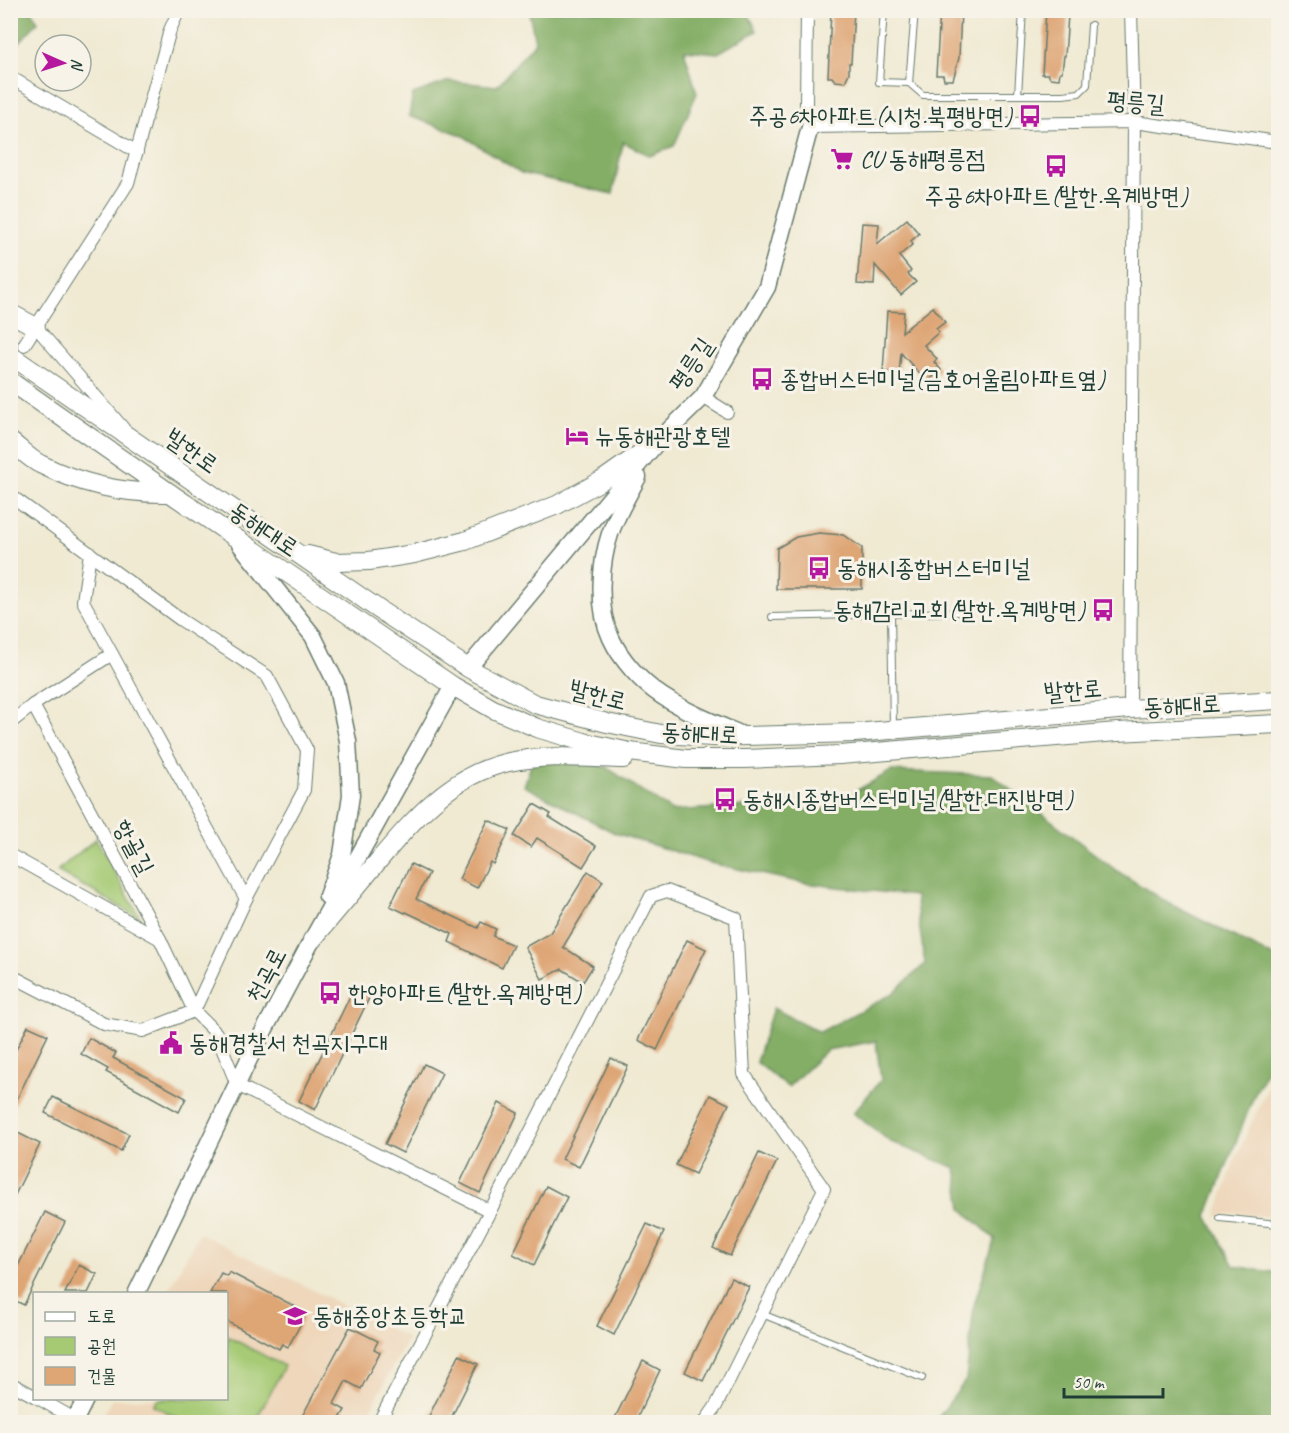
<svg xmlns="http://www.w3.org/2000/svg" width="1289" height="1433" font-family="Caveat,'Poor Story',sans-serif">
<rect width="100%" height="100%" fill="#f7f3e8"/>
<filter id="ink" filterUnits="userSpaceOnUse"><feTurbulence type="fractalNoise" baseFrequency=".0167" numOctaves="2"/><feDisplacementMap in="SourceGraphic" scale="12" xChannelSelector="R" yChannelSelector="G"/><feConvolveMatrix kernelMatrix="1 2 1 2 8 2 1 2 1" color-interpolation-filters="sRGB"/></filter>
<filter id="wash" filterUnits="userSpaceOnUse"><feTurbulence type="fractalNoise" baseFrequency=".008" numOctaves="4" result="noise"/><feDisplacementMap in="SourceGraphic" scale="24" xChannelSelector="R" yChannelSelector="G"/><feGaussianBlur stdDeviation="1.35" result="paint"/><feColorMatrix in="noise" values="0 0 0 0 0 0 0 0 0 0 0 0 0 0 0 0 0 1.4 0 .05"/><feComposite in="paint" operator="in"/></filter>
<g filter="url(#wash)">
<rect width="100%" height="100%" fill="#f0ead3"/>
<g fill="#eed7bb">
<path d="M1278 1066V1218L1235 1213 1216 1217 1234 1161Z"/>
<path d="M199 1233 408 1338 364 1422H99L112 1399 226 1398V1294L167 1293Z"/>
</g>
<g fill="#a6ca74" stroke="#628454" stroke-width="1.5">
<path d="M96 839 141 919 57 871Z"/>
<path d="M227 1336 284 1366 255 1422H185L153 1405 157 1399 226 1398Z"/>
</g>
<g fill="#84ae66" stroke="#52764d" stroke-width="1.5">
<path d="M10 11H32L38 22 15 47 11 46Z"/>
<path d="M529 11H747L757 31 718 53 684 50 697 93 674 146 650 156 623 142 613 194 521 173 462 135 409 116 413 94 449 81 497 86 535 42Z"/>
<path d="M536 750 606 767 672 811 777 804 819 812 891 771 992 775 1117 871 1170 904 1278 959V1049L1255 1093 1207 1216 1234 1266 1278 1273V1422H935L966 1380 974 1305 995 1239 962 1209 956 1168 891 1142 853 1113 881 1080 876 1041 827 1050 788 1087 756 1062 773 1008 820 1032 892 994 925 964 915 896 803 883 710 863 615 833 524 786Z"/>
</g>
<g id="blocks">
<g fill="#dea575">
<path d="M831 10H854L851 63H849V73L845 82 835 81 832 77H828Z"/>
<path d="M940 10H961L959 58 953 80H944L943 75H936Z"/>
<path d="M1046 10H1067L1068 15 1065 56H1064L1062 72H1060L1059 79 1050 78 1048 74H1042Z"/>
<path d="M907 219 919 234 911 241 913 244 899 256 911 271 908 274 916 282 901 295 875 265 874 285 857 284 862 223 879 224 877 244Z"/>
<path d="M933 307 945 322 936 329 939 332 924 345 937 359 934 362 941 370 927 382 901 353 899 373 883 372 887 311 904 312 902 332Z"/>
<path d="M819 533 843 535 862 548V589H776L777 548 796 537Z"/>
<path d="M534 804 551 814 549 817 596 846 583 867 537 838 531 847 514 836Z"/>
<path d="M488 820 510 830 493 864 490 862 477 888 459 879Z"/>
<path d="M411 864 429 873 416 899 478 928 481 922 496 929 493 936 513 945 502 968 449 942 452 934 406 912 405 913 390 906Z"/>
<path d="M588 871 603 881 563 947 593 966 583 982 562 969 542 979 525 947 550 933Z"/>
<path d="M687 940 706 949 657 1050 638 1040Z"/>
<path d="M355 986 371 994 315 1110 299 1101Z"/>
<path d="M28 1026 48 1035 10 1113V1062Z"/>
<path d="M89 1038 116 1053 113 1058 186 1098 179 1112 106 1072 108 1069 81 1054Z"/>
<path d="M611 1058 628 1066 579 1167 562 1159Z"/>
<path d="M424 1064 442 1073 403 1153 385 1144Z"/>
<path d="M710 1095 729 1104 695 1174 676 1165Z"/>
<path d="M53 1097 129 1134 121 1151 45 1113Z"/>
<path d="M499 1103 518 1113 480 1193 460 1183Z"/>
<path d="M10 1129 40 1144 10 1205Z"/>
<path d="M759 1153 777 1161 730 1256 713 1248Z"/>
<path d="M546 1186 567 1197 534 1265 513 1254Z"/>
<path d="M45 1212 65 1222 24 1305 10 1298V1282Z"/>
<path d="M647 1224 664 1232 614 1335 597 1326Z"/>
<path d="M79 1265 97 1274 88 1293H65Z"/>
<path d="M229 1272 300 1309 297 1314 304 1318 288 1347 282 1344 279 1349 226 1321V1293H210L221 1273 227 1276Z"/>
<path d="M731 1278 749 1287 703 1381 685 1372Z"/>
<path d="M350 1327 378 1341 374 1349 380 1352 361 1389 346 1381 334 1404 345 1410 338 1422H299Z"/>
<path d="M459 1355 478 1364 449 1422H426Z"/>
<path d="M643 1361 660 1370 635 1422H613Z"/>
</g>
</g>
</g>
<g filter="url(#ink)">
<use href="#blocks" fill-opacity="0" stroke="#687a6c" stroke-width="1.5"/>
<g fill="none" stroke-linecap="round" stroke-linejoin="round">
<g stroke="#687a6c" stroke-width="8">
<g id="lane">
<path d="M884 10 879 82 909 83 923 95H1063L1079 93 1087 85 1091 25"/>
<path d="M909 83 915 10"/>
<path d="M1018 95 1023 10"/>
<path d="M891 614 957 612"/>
<path d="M772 617 891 614 893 726"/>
<path d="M1220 1218 1278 1224"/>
<path d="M762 1314 922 1378"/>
</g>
</g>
<g stroke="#687a6c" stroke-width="14">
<g id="street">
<path d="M807 10 806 104 810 127 1134 122 1278 142"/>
<path d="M10 77 137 152"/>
<path d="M36 327 123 428"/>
<path d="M24 345 128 183 170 30 179 10"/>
<path d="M703 397 727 412"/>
<path d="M10 495 181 620 267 676 307 750 304 790 246 899 194 1011"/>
<path d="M90 553 83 601 246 899"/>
<path d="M33 705 160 939 194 1011"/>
<path d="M1130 709 1134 122 1131 10"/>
<path d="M10 723 33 705 112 654"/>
<path d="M10 855 160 939"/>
<path d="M10 975 104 1024 143 1031 194 1011 216 1033 237 1085 490 1211"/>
<path d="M10 1383 34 1396"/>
<path d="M38 1398 76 1420"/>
<path d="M379 1422 490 1211 651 896 667 891 736 918 744 1074 824 1189 716 1406 705 1422"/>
</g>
</g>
<g stroke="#687a6c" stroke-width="19">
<g id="secondary">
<path d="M638 477C628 495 617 514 610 534 600 564 597 609 611 638 621 660 642 683 662 696 688 713 717 724 745 736"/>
<path d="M240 544 313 636 336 683 348 741 351 795 342 855 327 896"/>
<path d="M468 668 658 441 703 397 767 287 810 127"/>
<path d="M136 1294 250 1057 312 940 453 686"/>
<path d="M74 1422 86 1398"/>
</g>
</g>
<g stroke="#687a6c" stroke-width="20">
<g id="primary">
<path d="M10 313 36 327"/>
<path d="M10 355 381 611 468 668 535 704 607 723 661 734 713 737 855 733 1130 709 1278 700"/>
<path d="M10 381 170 493 453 686 493 709 537 728 584 742 630 752 686 759H745L840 755 1117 732 1278 724"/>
<path d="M10 441C20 448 29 459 40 464 80 484 125 494 170 493"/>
<path d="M308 555 336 562 369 561 414 554 465 541 557 505 601 481 658 441"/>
<path d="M312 940C333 915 354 890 374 866 412 821 449 775 509 762 546 754 586 758 624 759"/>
</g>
</g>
<use href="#lane" stroke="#fff" stroke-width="6"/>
<use href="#street" stroke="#fff" stroke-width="12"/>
<use href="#secondary" stroke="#fff" stroke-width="16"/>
<use href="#primary" stroke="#fff" stroke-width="18"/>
</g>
</g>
<defs>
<g id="bus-bare" transform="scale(1.8)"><path d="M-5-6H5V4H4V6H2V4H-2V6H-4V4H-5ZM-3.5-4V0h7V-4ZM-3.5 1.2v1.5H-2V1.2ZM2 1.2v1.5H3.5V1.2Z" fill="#b5179e" stroke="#f7f3e8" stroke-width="2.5" paint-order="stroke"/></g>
<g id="supermarket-bare" transform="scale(1.8)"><path d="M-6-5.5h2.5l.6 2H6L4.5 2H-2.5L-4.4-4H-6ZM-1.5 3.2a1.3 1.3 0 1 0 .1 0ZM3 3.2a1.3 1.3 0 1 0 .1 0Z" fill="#b5179e" stroke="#f7f3e8" stroke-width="2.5" paint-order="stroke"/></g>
<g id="hotel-bare" transform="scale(1.8)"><path d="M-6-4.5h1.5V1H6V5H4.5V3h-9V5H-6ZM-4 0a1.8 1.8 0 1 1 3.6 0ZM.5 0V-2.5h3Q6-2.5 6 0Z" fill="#b5179e" stroke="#f7f3e8" stroke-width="2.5" paint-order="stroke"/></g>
<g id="civic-bare" transform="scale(1.8)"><path d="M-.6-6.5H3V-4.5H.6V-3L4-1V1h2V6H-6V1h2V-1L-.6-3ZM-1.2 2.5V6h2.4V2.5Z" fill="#b5179e" stroke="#f7f3e8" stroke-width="2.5" paint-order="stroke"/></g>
<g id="school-bare" transform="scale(1.8)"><path d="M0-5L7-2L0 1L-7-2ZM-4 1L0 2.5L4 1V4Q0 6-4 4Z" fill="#b5179e" stroke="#f7f3e8" stroke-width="2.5" paint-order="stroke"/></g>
</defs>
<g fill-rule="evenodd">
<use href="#bus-bare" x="1030" y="116"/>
<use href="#supermarket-bare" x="842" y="159"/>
<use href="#bus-bare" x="1056" y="166"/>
<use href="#bus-bare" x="762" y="379"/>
<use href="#hotel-bare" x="577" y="436"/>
<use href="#bus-bare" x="819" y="568"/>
<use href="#bus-bare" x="1103" y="610"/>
<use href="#bus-bare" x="725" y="799"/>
<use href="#bus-bare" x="330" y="993"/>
<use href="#civic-bare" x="171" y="1043"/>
<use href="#school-bare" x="295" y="1316"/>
</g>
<g text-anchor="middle" stroke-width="6" stroke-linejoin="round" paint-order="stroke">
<g font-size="24" fill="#1f3d34" stroke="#f7f3e8">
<text transform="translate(1136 102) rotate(4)" y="8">평릉길</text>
<text transform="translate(691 364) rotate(-56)" y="8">평릉길</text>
<text transform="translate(192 451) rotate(35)" y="8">발한로</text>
<text transform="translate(264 529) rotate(34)" y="8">동해대로</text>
<text transform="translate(1073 690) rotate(-5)" y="8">발한로</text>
<text transform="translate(598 695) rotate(14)" y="8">발한로</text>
<text transform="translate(1182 705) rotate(-3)" y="8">동해대로</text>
<text transform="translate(700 733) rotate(3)" y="8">동해대로</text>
<text transform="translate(134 847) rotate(62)" y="8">항골길</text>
<text transform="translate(266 975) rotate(-62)" y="8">천곡로</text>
</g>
<g font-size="24" fill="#1f3d34" stroke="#f7f3e8" text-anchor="start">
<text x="1012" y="124" text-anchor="end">주공6차아파트(시청.북평방면)</text>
<text x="860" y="167">CU 동해평릉점</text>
<text x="1056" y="204" text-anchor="middle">주공6차아파트(발한.옥계방면)</text>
<text x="780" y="387">종합버스터미널(금호어울림아파트옆)</text>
<text x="595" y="444">뉴동해관광호텔</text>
<text x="837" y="576">동해시종합버스터미널</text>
<text x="1085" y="618" text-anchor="end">동해감리교회(발한.옥계방면)</text>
<text x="743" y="807">동해시종합버스터미널(발한.대진방면)</text>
<text x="348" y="1001">한양아파트(발한.옥계방면)</text>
<text x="189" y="1051">동해경찰서 천곡지구대</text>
<text x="313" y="1324">동해중앙초등학교</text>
</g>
</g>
<rect width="1289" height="1433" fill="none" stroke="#f7f3e8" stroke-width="36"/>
<rect x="33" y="1292" width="195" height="108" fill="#f7f3e8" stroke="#a1aaa0" stroke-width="1.5"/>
<rect x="45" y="1312" width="30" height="9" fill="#ffffff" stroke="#a1aaa0" stroke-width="1.5"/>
<text x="87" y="1322" font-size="18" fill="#1f3d34">도로</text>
<rect x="45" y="1337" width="30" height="18" fill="#a6ca74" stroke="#a1aaa0" stroke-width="1.5"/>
<text x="87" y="1352" font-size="18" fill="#1f3d34">공원</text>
<rect x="45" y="1367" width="30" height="18" fill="#dea575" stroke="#a1aaa0" stroke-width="1.5"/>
<text x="87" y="1382" font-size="18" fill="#1f3d34">건물</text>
<g transform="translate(63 63) rotate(93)"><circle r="28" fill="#f7f3e8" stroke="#a1aaa0" stroke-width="1.5"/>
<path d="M0-4.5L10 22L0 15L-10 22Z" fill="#b5179e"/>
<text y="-9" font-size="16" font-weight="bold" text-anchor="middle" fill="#1f3d34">N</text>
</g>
<path d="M1064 1388v9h99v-9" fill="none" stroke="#1f3d34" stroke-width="3"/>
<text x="1073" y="1388" font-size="18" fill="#1f3d34" stroke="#f7f3e8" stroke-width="4.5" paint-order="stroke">50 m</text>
</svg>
